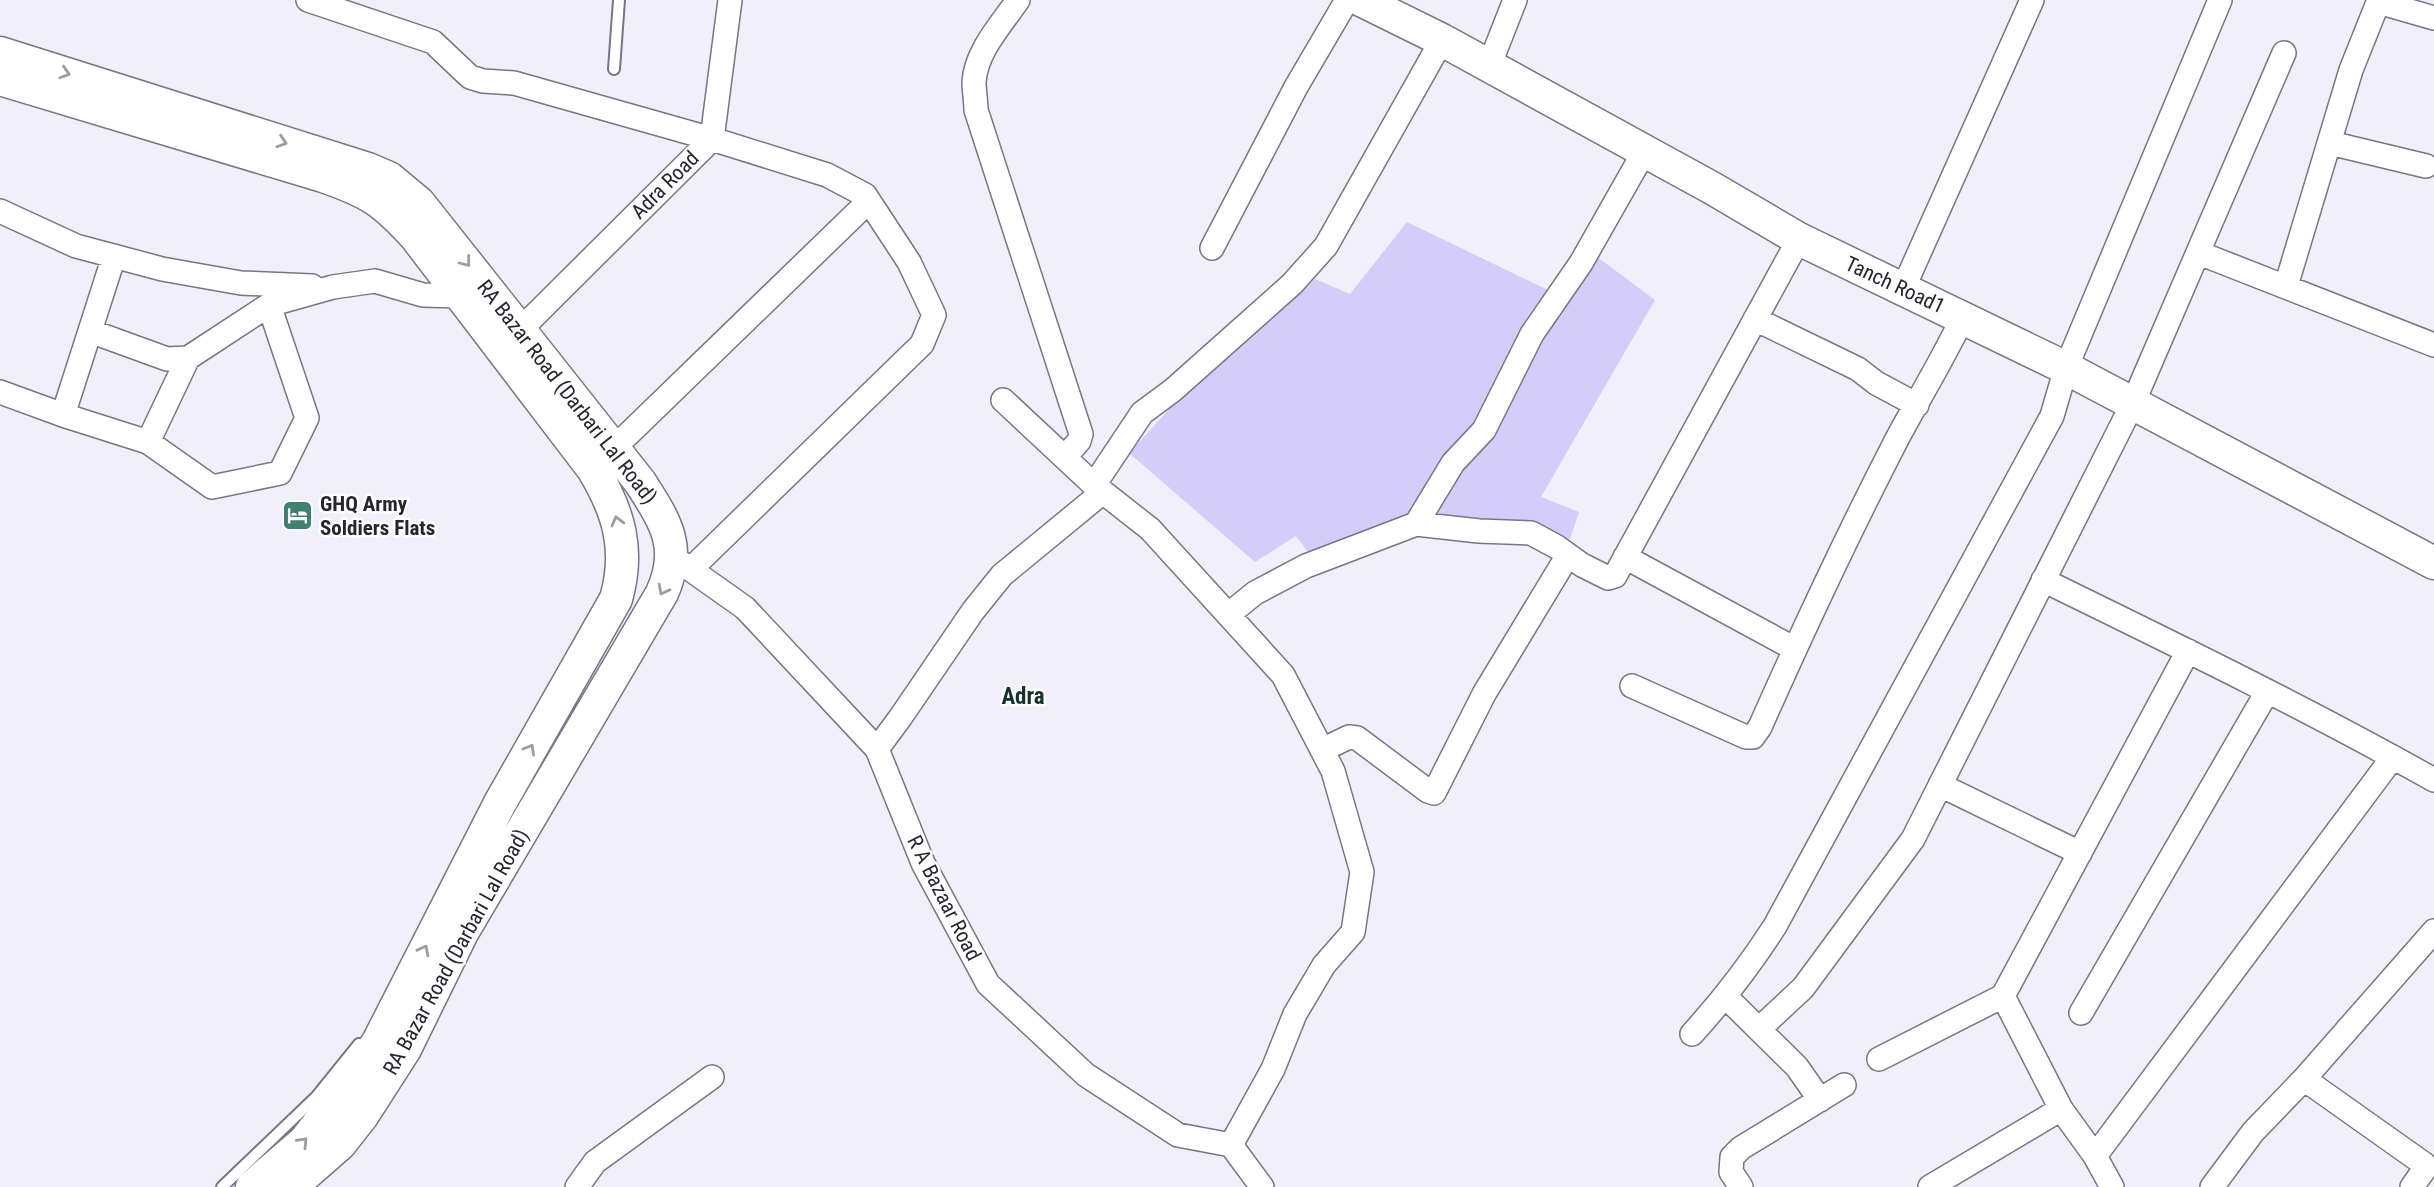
<svg xmlns="http://www.w3.org/2000/svg" width="2434" height="1187" viewBox="0 0 2434 1187" font-family="'Roboto Condensed',sans-serif">
<style>
.green{fill:#d4ccf9}
.lines{fill:none;stroke-linecap:round;stroke-linejoin:round}
.lane-casing{stroke:#787587;stroke-width:14}
.street-casing{stroke:#787587;stroke-width:26}
.secondary-casing{stroke:#787587;stroke-width:35}
.lane{stroke:#fff;stroke-width:10}
.street{stroke:#fff;stroke-width:23}
.secondary{stroke:#fff;stroke-width:32}
.oneway{stroke:#9d9da0}
.labels{text-anchor:middle;stroke-width:5;stroke-linejoin:round;paint-order:stroke}
.street-label{font-size:21px;fill:#26252d;stroke:#fefefe}
.poi-label{font-size:21px;font-weight:bold;fill:#26252d;stroke:#fefefe;text-anchor:start}
.neighbourhood-label{font-size:23px;font-weight:bold;fill:#13322a;stroke:#fefefe}
</style>
<rect width="100%" height="100%" fill="#f1effc"/>
<path class="green" d="M1407,222L1548,290L1478,427L1408,520L1311,556L1296,536L1255,562L1129,453L1186,391L1315,279L1350,294Z
M1596,256L1655,300L1541,497L1579,512L1570,539L1474,522L1434,517Z"/>
<g class="lines">
<defs>
<path id="lane" d="M614,69L619,0
M222,1187L317,1096L359,1044"/>
<path id="street" d="M308,0L433,42L470,77L483,81L514,83L712,139L827,175L865,195L909,262L934,315L922,344L692,568
M1018,0C1001,25 976,51 974,82C974,91 976,101 976,110L1081,434L1079,441L1065,457
M2378,2L2434,18
M1489,66L1515,0
M2330,143L2426,166
M0,211L76,246L162,269L241,283L312,286
M1212,248L1296,87L1347,0
M2199,253L2434,345
M2286,286L2351,70L2379,0
M1903,289L2032,0
M1755,319L1858,369L1876,383L1917,405
M520,330L712,139L730,0
M90,331L114,256
M0,392L63,415L90,331L167,359L188,358L269,305L333,287L375,281L423,295L461,296
M1003,400L1094,485L1150,529L1283,675L1333,771L1362,872L1353,932L1324,965L1295,1014L1273,1069L1231,1145
M63,415L148,442L188,358
M148,442L212,487L280,473L307,418L269,305
M614,448L869,201
M1094,485L1142,413L1173,390L1292,284L1326,246L1442,40
M1416,524L1479,531L1531,533L1557,547L1582,565L1608,578L1615,576L1799,239
M1625,557L1795,649
M680,562L745,608L877,749L923,863L988,984L1086,1075L1178,1135L1231,1145L1262,1187
M2043,580C2174,644 2306,708 2434,780
M1229,614L1255,593L1306,566L1416,524L1453,463L1484,430L1532,334L1581,263L1644,152
M1632,686L1746,737H1753L1760,727C1803,630 1848,534 1897,439C1919,398 1943,359 1963,317
M877,749L900,718L973,611L1002,575L1103,492
M1322,750L1349,737L1357,738L1428,791L1434,793L1484,694L1568,555
M1940,785L2080,853
M1726,997L1797,1067L1820,1100
M2081,1013L2267,692
M1759,1029L1803,988L1913,839L2133,403L2284,53
M1692,1034C1723,1000 1750,965 1775,926L2052,416L2066,368L2220,0
M1879,1059L2003,996
M2304,1079L2424,1164L2426,1167L2412,1187
M2095,1156L2393,757
M577,1187L595,1162L712,1077
M1741,1187L1731,1172L1732,1157L1741,1148L1844,1085
M1930,1187L2061,1109
M2112,1187L2095,1156L2061,1109L2003,996L2188,651
M2212,1187L2253,1132L2304,1079L2434,931"/>
<path id="secondary" d="M1361,0L1442,40L1712,188L1799,239L2066,368L2434,563
M0,53L368,169L389,178L419,203L640,482C665,521 683,547 662,593L462,933L405,1049L362,1116L340,1144L291,1187
M0,79L323,176C370,192 383,201 416,237L593,469C619,512 630,550 616,599L500,803L378,1042L349,1085L305,1141L252,1187"/>
</defs>
<use href="#lane" class="lane-casing"/>
<use href="#street" class="street-casing"/>
<use href="#secondary" class="secondary-casing"/>
<use href="#lane" class="lane"/>
<use href="#street" class="street"/>
<use href="#secondary" class="secondary"/>
</g>
<defs><path id="oneway-chevron" d="M-2-3.5L2.5 0L-2 3.5" fill="none" stroke-width="1.6" stroke-linecap="round" stroke-linejoin="round" transform="scale(1.75)"/></defs>
<g class="oneway">
<use href="#oneway-chevron" transform="translate(65 73) rotate(18)"/>
<use href="#oneway-chevron" transform="translate(282 142) rotate(18)"/>
<use href="#oneway-chevron" transform="translate(466 262) rotate(52)"/>
<use href="#oneway-chevron" transform="translate(617 521) rotate(-105)"/>
<use href="#oneway-chevron" transform="translate(663 590) rotate(117)"/>
<use href="#oneway-chevron" transform="translate(530 749) rotate(-60)"/>
<use href="#oneway-chevron" transform="translate(424 950) rotate(-63)"/>
<use href="#oneway-chevron" transform="translate(303 1142) rotate(-46)"/>
</g>
<defs>
<symbol id="hotel-square" viewBox="-11 -11 22 22"><rect x="-9" y="-9" width="18" height="18" rx="4" fill="#40806f" stroke="#fefefe"/><path d="M-6-4.5h1.5V1H6V5H4.5V3h-9V5H-6ZM-4 0a1.8 1.8 0 1 1 3.6 0ZM.5 0V-2.5h3Q6-2.5 6 0Z" fill="#fff"/></symbol>
</defs>
<g fill-rule="evenodd">
<use href="#hotel-square" x="280" y="498" width="35" height="35"/>
</g>
<g class="labels">
<g class="street-label">
<text transform="translate(665 185) rotate(-45)" y="7">Adra Road</text>
<text transform="translate(1895 285) rotate(25)" y="7">Tanch Road1</text>
<text transform="translate(567 392) rotate(52)" y="7">RA Bazar Road (Darbari Lal Road)</text>
<text transform="translate(944 898) rotate(63)" y="7">R A Bazaar Road</text>
<text transform="translate(456 952) rotate(-61)" y="7">RA Bazar Road (Darbari Lal Road)</text>
</g>
<g class="poi-label">
<text x="320" y="511">GHQ Army<tspan x="320" dy="24">Soldiers Flats</tspan></text>
</g>
<g class="neighbourhood-label">
<text x="1023" y="704">Adra</text>
</g>
</g>
</svg>
